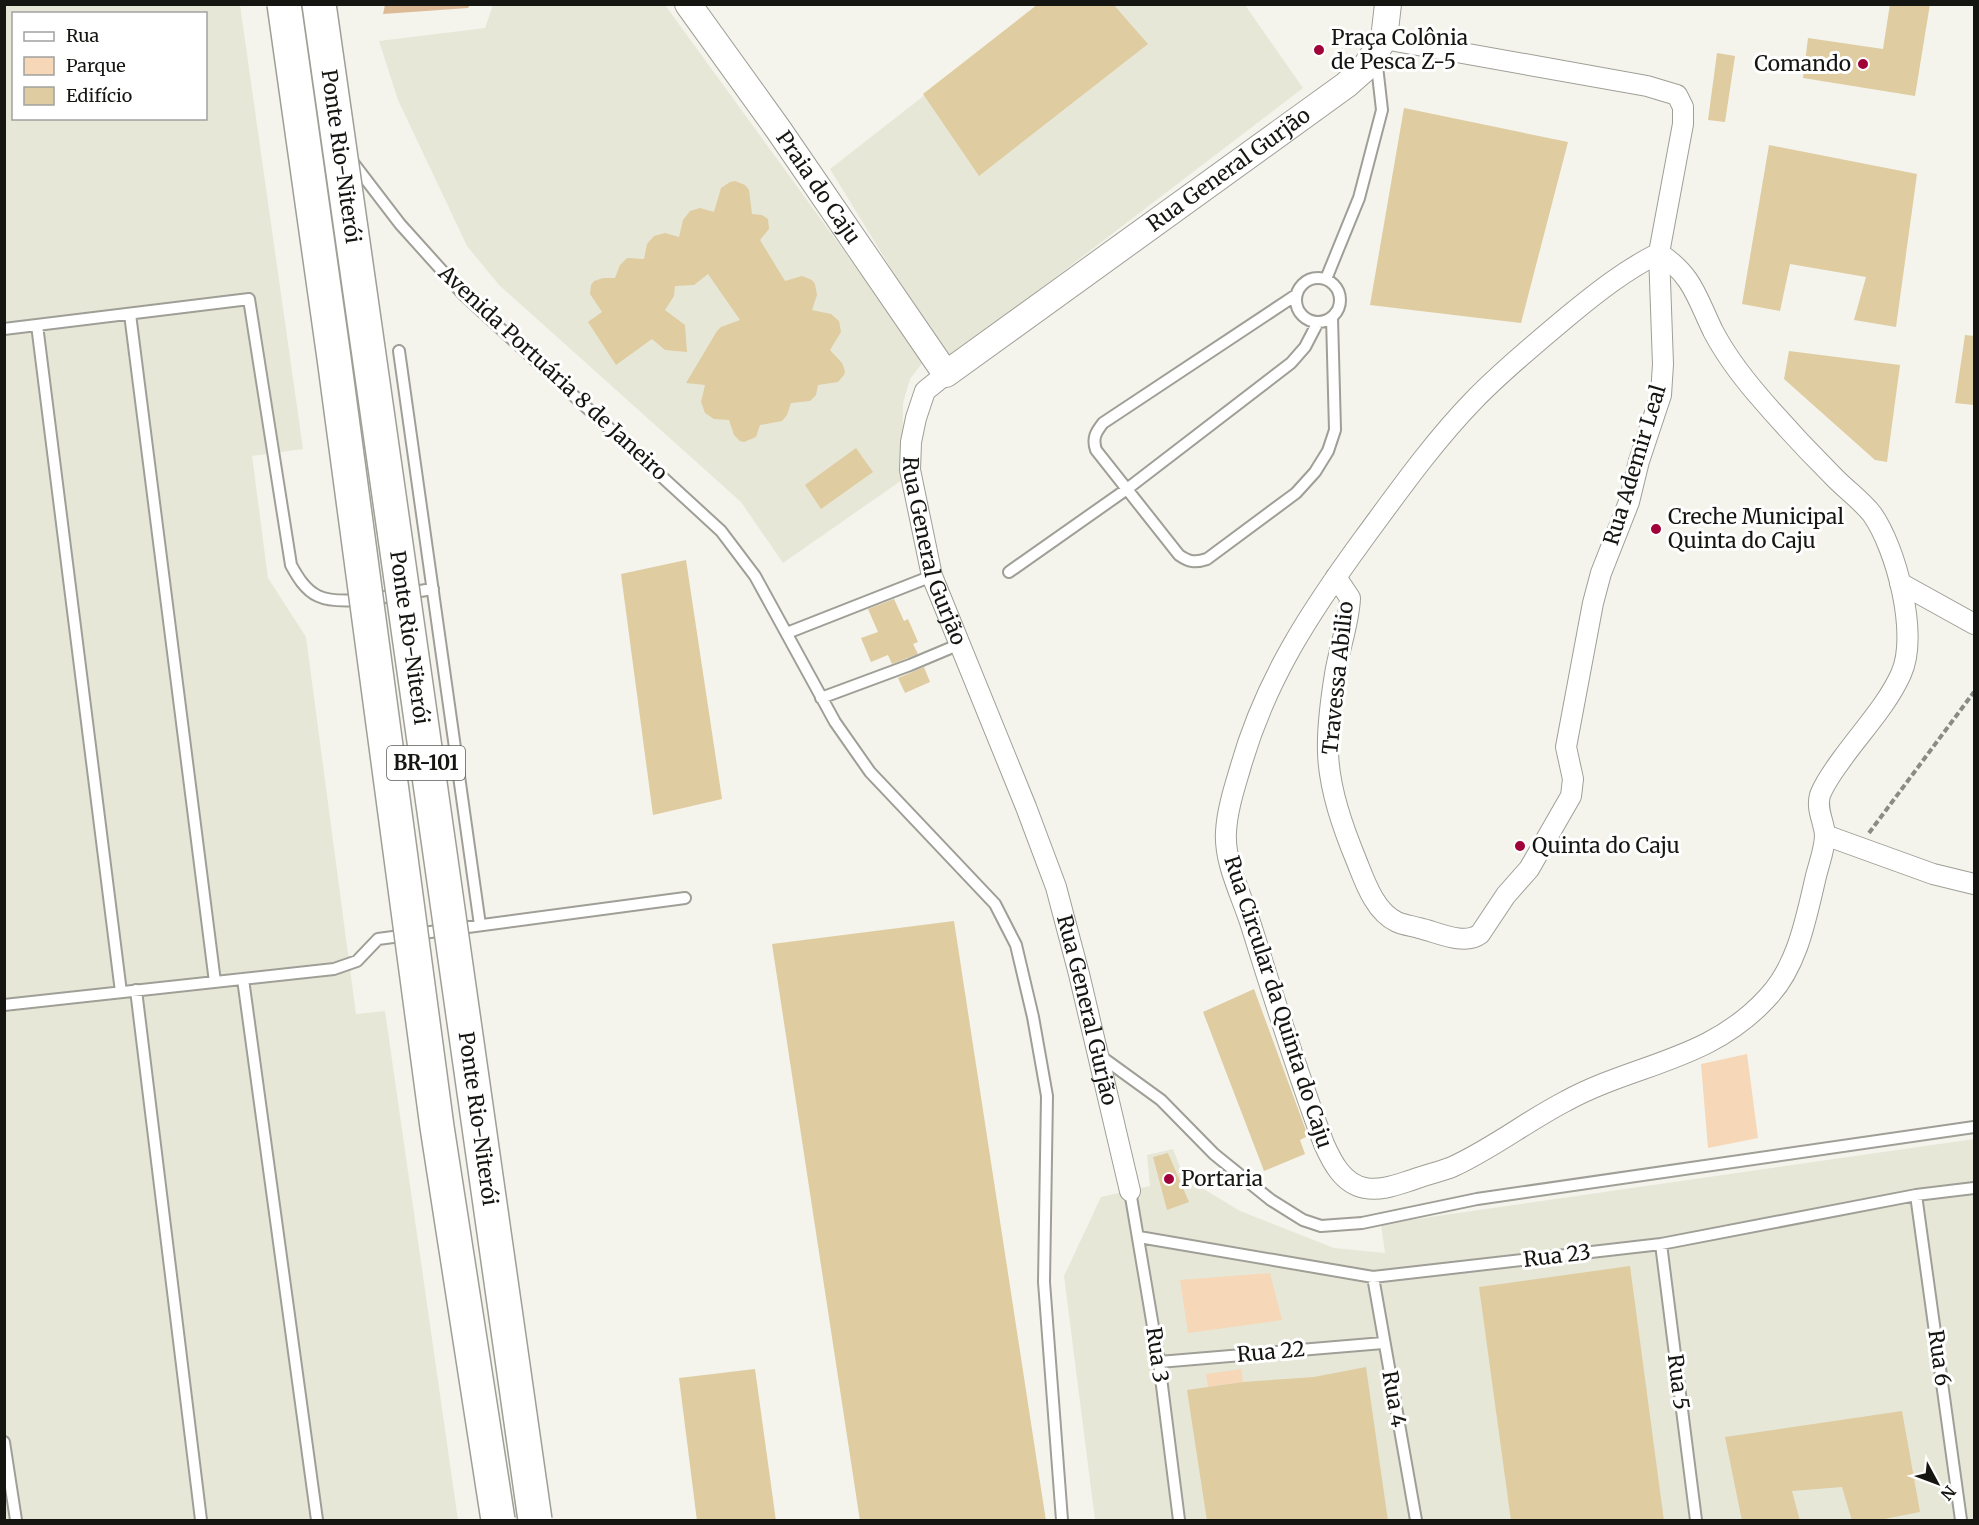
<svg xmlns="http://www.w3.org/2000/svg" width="1979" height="1525" viewBox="0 0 1979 1525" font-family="Merriweather,serif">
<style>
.built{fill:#e7e7d8;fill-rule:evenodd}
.green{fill:#f6d7b7}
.forest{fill:#dcba96}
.building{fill:#dfcca0}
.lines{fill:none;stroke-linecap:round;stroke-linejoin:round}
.service-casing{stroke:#9f9f97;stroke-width:14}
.minor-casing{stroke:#9f9f97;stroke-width:22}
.tertiary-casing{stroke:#9f9f97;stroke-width:28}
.path{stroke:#8b8b86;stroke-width:4;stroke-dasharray:6 3;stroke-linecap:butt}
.service{stroke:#fff;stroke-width:10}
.minor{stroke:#fff;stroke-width:20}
.tertiary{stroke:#fff;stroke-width:26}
.motorway-bridge-casing{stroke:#9f9f97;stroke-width:36;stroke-linecap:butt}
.motorway-bridge{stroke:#fff;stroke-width:33}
.poi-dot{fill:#a10139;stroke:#fff;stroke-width:2}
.labels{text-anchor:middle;stroke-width:6;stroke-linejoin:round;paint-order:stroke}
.shield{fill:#fff;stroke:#5b5b59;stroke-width:1.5}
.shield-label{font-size:20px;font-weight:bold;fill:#151512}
.poi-label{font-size:21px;fill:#151512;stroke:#fff;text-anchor:start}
.street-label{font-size:21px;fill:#151512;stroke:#fff}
</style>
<rect width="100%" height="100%" fill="#f4f4ec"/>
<path class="built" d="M5,5H240L303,449L252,456L268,578L306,637L356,1014L385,1011L458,1520H5ZM14,14H206V118H14Z
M493,5H665L924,361L910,379L903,403L902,480L783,563L741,502L499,285L467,246L398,100L379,41L485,28Z
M1040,5H1245L1303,88L947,360L830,169Z
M1974,1139V1520H1095L1064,1276L1101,1197L1150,1186L1147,1155L1173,1149L1184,1177L1240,1211L1334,1248L1385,1253L1381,1224Z"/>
<path class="green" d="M1747,1054L1758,1138L1708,1148L1701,1064Z
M1270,1273L1282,1320L1188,1333L1180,1280Z
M1241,1369L1243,1382L1208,1387L1206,1374Z"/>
<path class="forest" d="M385,5V4L470,5L468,8L383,14Z"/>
<path class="building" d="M1038,4H1113L1148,44L979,176L923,94Z
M1890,4H1930L1915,96L1803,78L1808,38L1883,49Z
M1717,53L1735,56L1725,122L1708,120Z
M1404,108L1568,142L1521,323L1370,305Z
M1769,145L1917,174L1896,327L1854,320L1866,277L1790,264L1780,311L1742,304Z
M735,181L745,185L749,190L752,214L762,215L768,219L769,229L760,240L785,281L802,276L812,280L815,284L817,295L812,310L831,314L839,321L841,332L830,350L842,363L845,371L844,375L838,382L818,385L816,395L810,401L791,403L787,415L782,421L760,425L756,437L744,442L740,441L734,435L729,420L714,419L705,413L701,402L705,385L686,383L717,331L721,327L740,320L708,274L694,285L675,286L674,296L665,310L685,325L687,352L665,350L652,339L616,365L588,322L602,312L590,294L591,285L594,281L603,278H615L620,265L627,258L644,259L647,244L654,236L665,233L679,237L683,220L690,211L700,208L714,212L721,188L730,182Z
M1965,335L1974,336V405L1955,403Z
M1789,351L1900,365L1887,462L1875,460L1784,379Z
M856,448L873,472L821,509L805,485Z
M686,560L722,799L653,815L621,574Z
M894,599L904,621L908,619L918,642L913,644L918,654L892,664L888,655L871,662L861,638L878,632L868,609Z
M924,667L930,682L905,693L898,678Z
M954,921L1046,1521H860L772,944Z
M1254,989L1308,1136L1300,1140L1305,1154L1264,1171L1203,1012Z
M1168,1153L1189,1202L1167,1210L1153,1157Z
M1630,1266L1664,1521H1511L1479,1287Z
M1366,1367L1388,1521H1207L1187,1390L1243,1382L1314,1377Z
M755,1369L776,1521H697L679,1378Z
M1902,1411L1920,1512L1874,1521H1852L1842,1487L1792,1491L1800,1521H1742L1725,1437Z"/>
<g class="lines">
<defs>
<path id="service" d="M351,160L400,224L463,294L721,531L755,576L835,722L870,772L995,904L1016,945L1033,1017L1047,1096L1044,1282L1062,1520
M1296 300a22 22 0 1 1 44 0a22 22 0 1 1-44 0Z
M1326,279L1359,198L1382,110L1376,57
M1296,295L1103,423C1096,432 1092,438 1096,450L1179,555C1189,562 1195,563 1207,559L1296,493L1315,472L1328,451L1335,430L1332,317
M130,314L215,982
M37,325L121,992
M4,329L249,299L291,565C297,576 305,590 318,596C343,608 404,593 433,589
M399,351L480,925
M1009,572L1127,489L1291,363L1305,347L1318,322
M787,633L932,576
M821,698L910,665L960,644
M243,979L317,1520
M136,990L201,1520
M4,1005L334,969L357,961L378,939L685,898
M1099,1055L1161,1100L1214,1154L1271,1200L1303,1220L1321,1226L1362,1223L1477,1199L1974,1127
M1130,1191L1159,1362L1179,1520
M1916,1195L1961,1520
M1139,1237L1373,1277L1661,1244L1916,1195L1974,1188
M1661,1244L1696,1520
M1373,1277L1416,1520
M1159,1362L1383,1343
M4,1442L16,1520"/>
<g id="minor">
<path d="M1659,253C1693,276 1696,296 1713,331C1725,354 1740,374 1757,394C1781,422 1806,449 1832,475C1845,489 1860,499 1872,514C1896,548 1919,634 1901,674C1887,705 1862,731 1842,759C1834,770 1825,782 1820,795C1816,810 1824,821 1825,835C1825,848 1819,864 1816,876C1806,918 1798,965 1768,997C1710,1061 1636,1063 1566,1101C1527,1121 1492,1149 1452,1167C1439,1172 1425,1175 1412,1180C1396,1185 1381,1191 1365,1188C1343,1184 1332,1162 1324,1144C1297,1072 1274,999 1251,925C1242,896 1224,863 1226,832C1227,811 1234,789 1240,769C1265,680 1310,612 1364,538C1398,492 1434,441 1474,400C1503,370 1535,344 1567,317C1596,293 1625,270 1659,253Z"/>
<path id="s1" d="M946,374L925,391L916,418L911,442L910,470L932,576L1026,807L1056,887L1079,974L1130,1191"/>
<path d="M1336,577L1350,598C1349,623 1339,649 1335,674C1331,699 1327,726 1328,752C1329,789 1343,828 1357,862C1365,882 1375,912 1397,922C1404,925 1412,926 1419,928C1437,932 1464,946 1480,934L1506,895L1529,869L1571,796L1573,779L1566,747L1593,603L1601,573L1629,502L1639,461L1661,395L1663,364L1659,253L1683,124V107L1677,95L1647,86L1384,39"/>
<path d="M1900,583L1974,624"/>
<path d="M1825,835L1933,874L1974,884"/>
</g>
<g id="tertiary">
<path id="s2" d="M688,4L778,129L946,374L1346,85L1364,69L1384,39L1388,4"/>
</g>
</defs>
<use href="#service" class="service-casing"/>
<use href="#minor" class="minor-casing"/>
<use href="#tertiary" class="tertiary-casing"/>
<path class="path" d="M1869,833L1974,692"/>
<use href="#service" class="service"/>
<use href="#minor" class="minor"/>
<use href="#tertiary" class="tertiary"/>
<defs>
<g id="motorway-bridge">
<path d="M284,4L334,358L437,1127L498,1520"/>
<path id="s3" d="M319,4L535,1520"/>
</g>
</defs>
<use href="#motorway-bridge" class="motorway-bridge-casing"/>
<use href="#motorway-bridge" class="motorway-bridge"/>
</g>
<g class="poi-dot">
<circle cx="1319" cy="50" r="6"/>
<circle cx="1863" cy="64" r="6"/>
<circle cx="1656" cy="529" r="6"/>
<circle cx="1520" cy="846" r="6"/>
<circle cx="1169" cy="1179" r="6"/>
</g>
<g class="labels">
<rect class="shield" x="387" y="746" width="78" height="34" rx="4.5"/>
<g class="shield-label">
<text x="426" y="770">BR-101</text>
</g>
<g class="poi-label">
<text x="1331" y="45">Praça Colônia<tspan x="1331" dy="24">de Pesca Z-5</tspan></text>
<text x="1851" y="71" text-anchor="end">Comando</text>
<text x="1668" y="524">Creche Municipal<tspan x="1668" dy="24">Quinta do Caju</tspan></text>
<text x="1532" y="853">Quinta do Caju</text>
<text x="1181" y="1186">Portaria</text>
</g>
<g class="street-label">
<text dy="7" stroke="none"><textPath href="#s3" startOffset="154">Ponte Rio-Niterói</textPath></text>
<text dy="7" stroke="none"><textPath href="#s2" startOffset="800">Rua General Gurjão</textPath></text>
<text dy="7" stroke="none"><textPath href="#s2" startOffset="225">Praia do Caju</textPath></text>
<text transform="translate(553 373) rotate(43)" y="7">Avenida Portuária 8 de Janeiro</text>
<text transform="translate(1635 465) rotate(-73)" y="7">Rua Ademir Leal</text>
<text dy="7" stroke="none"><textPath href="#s1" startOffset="192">Rua General Gurjão</textPath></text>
<text dy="7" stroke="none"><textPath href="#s3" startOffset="640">Ponte Rio-Niterói</textPath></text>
<text transform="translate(1338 678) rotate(-84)" y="7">Travessa Abilio</text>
<text transform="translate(1278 1002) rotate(72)" y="7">Rua Circular da Quinta do Caju</text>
<text dy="7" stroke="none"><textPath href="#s1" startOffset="678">Rua General Gurjão</textPath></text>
<text dy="7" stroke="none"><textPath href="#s3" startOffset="1126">Ponte Rio-Niterói</textPath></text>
<text transform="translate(1557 1256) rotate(-7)" y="7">Rua 23</text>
<text transform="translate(1271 1352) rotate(-5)" y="7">Rua 22</text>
<text transform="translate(1157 1355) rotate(82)" y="7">Rua 3</text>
<text transform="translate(1939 1358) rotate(82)" y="7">Rua 6</text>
<text transform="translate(1678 1382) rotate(83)" y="7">Rua 5</text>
<text transform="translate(1394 1399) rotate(80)" y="7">Rua 4</text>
</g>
</g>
<rect width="1979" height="1525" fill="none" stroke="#151512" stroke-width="12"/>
<rect x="12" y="12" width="195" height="108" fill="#ffffff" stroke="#a1a1a0" stroke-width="1.5"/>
<rect x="24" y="32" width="30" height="9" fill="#ffffff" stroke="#a1a1a0" stroke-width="1.5"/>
<text x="66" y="42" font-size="18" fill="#151512">Rua</text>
<rect x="24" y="57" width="30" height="18" fill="#f6d7b7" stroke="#a1a1a0" stroke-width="1.5"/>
<text x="66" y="72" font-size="18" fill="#151512">Parque</text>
<rect x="24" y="87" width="30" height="18" fill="#dfcca0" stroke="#a1a1a0" stroke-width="1.5"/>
<text x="66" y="102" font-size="18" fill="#151512">Edifício</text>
<g transform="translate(1937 1483) rotate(131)" stroke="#ffffff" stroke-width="4.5" paint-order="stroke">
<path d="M0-4.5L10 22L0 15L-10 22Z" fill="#151512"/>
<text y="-9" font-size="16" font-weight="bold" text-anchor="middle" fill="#151512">N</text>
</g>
</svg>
